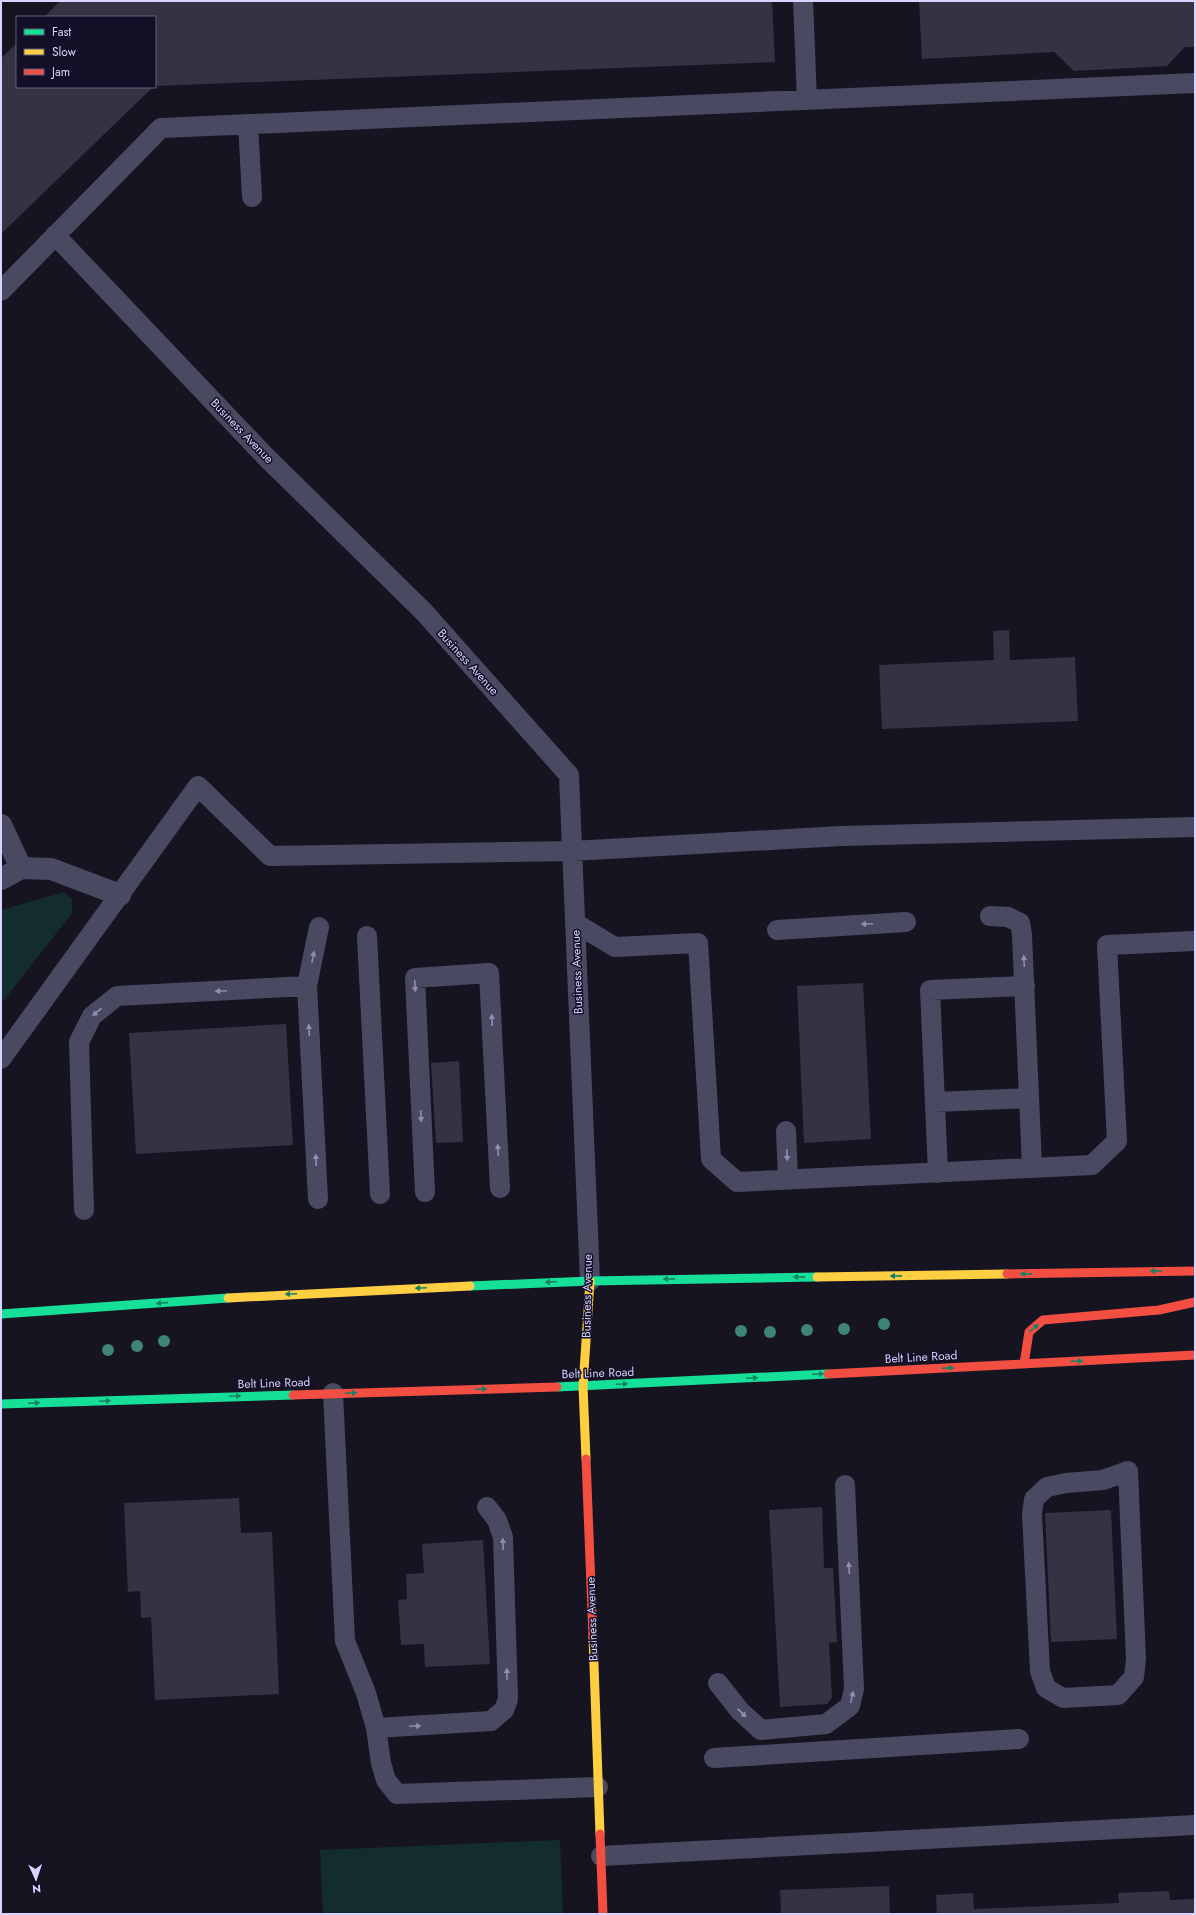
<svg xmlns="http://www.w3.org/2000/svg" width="1196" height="1915" viewBox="0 0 1196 1915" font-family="Jost,sans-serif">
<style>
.green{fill:#132c2d}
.building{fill:#343243}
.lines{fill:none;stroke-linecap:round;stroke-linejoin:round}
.lane{stroke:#4a4962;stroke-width:20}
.street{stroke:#4a4962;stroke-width:22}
.fast{stroke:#16e098;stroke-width:9}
.slow{stroke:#ffcf43;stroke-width:9}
.jam{stroke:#f24e42;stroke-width:9}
.tree{fill:#3e8478}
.oneway{fill:#928eb0}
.oneway2{fill:#158265}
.labels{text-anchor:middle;stroke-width:3;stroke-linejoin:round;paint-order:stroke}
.street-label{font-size:12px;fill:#d9d4ff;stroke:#130f26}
</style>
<rect width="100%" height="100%" fill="#161421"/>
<path class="green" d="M64,892L72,899V913L1,1004V910Z
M560,1840L563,1914H323L320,1850Z"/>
<path class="building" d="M60,1H772L775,62L155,86V17H44Z
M919,1H1195V47H1185L1167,66L1074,71L1054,52L922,59Z
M17,43V87H153L1,234V58Z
M1009,630L1010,660L1075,657L1078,721L882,729L879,665L994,660L993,631Z
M863,983L871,1139L804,1143L797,986Z
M286,1024L293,1145L136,1154L129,1033Z
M459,1061L463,1142L436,1143L431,1063Z
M239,1498L241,1533L272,1532L279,1694L155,1700L151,1617L141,1618L140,1591L128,1592L124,1503Z
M822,1507L824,1568H833L837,1642L829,1643L832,1698L827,1704L780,1707L769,1510Z
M1111,1510L1117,1639L1051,1642L1045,1513Z
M483,1540L490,1664L425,1667L424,1644L401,1645L398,1600L407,1599L406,1574L424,1573L422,1544Z
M889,1886L890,1914H781L780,1890Z
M1169,1891L1170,1900L1195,1899V1914H937L936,1895L973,1893L974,1909L1119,1903L1118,1893Z"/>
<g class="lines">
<path class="lane" d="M803,1L807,99
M248,124L252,197
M55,235L267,458L424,612L569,775L590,1281
M1,291L161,128L1195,83
M990,916L1008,917L1020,923L1022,935L1032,1167
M575,923L615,947L698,943L711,1159L737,1182L1092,1165L1117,1141L1107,945L1195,941
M777,930L906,922
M367,936L380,1194
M307,986L319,927
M1,1059L198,786L270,856L572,851L841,836L1195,827
M935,1102L1029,1098
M786,1131L788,1179
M938,1173L930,990L1025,986
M425,1192L415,978L489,973L500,1188
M84,1210L79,1042L92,1016L117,996L307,986L318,1199
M333,1393L345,1641L366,1693L376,1728L381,1763L386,1780L397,1794L598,1787
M1128,1471L1136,1659L1134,1677L1118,1695L1063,1698L1046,1688L1040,1671L1032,1514L1034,1499L1047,1487L1066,1483L1103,1480Z
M718,1683L740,1711L761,1730L826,1724L850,1706L854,1689L845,1485
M376,1728L491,1721L504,1710L508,1699L503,1537L497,1520L487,1507
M714,1758L1019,1739
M601,1856L1195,1825"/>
<path class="street" d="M1,825L21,868
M1,879L21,868L51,869L120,895"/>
<path class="fast" d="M470,1286L590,1281L817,1277
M1,1314L228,1298
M557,1387L828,1374
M1,1404L293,1395"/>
<path class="slow" d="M817,1277L1007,1274
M228,1298L470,1286
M586,1459L583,1386L590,1281
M593,1637L600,1834"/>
<path class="jam" d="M1007,1274L1195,1271
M1024,1364L1029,1332L1043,1320L1159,1310L1195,1302
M828,1374L1195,1355
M293,1395L557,1387
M586,1459L593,1637
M600,1834L603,1914"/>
</g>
<g class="tree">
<circle cx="884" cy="1324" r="6"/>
<circle cx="844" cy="1329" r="6"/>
<circle cx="807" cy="1330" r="6"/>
<circle cx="741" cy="1331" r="6"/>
<circle cx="770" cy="1332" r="6"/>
<circle cx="164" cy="1341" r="6"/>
<circle cx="137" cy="1346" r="6"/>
<circle cx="108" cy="1350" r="6"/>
</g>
<defs><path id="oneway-solid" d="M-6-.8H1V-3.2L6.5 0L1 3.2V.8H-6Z"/></defs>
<g class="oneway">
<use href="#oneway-solid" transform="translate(867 924) rotate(177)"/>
<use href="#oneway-solid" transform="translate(313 957) rotate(-79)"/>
<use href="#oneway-solid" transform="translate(1024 961) rotate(-93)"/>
<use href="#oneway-solid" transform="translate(415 986) rotate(87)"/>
<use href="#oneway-solid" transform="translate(221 991) rotate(177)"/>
<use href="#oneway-solid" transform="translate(97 1012) rotate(140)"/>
<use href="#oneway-solid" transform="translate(492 1020) rotate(-93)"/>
<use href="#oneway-solid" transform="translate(309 1030) rotate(-93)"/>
<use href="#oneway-solid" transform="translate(421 1116) rotate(87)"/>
<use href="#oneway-solid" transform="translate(498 1150) rotate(-93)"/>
<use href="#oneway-solid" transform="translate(787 1155) rotate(88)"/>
<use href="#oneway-solid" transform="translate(316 1160) rotate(-93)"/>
<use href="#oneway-solid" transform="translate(503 1544) rotate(-92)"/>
<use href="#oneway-solid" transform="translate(849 1568) rotate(-93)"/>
<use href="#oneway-solid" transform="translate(507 1674) rotate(-92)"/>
<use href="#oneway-solid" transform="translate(852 1697) rotate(-77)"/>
<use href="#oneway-solid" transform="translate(742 1713) rotate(44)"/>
<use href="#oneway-solid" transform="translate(415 1726) rotate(-3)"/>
</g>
<g class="oneway2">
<use href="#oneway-solid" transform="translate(1156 1271) rotate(179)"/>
<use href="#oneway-solid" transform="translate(1026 1274) rotate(179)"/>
<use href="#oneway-solid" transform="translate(896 1276) rotate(179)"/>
<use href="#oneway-solid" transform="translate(799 1277) rotate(179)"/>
<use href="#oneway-solid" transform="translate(669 1279) rotate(179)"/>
<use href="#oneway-solid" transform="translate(551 1282) rotate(177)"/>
<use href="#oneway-solid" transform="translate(421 1288) rotate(177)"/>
<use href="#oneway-solid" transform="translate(291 1294) rotate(177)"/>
<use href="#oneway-solid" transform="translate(162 1303) rotate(176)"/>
<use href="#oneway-solid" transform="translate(1034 1328) rotate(-40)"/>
<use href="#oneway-solid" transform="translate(1077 1361) rotate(-3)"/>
<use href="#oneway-solid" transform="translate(948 1368) rotate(-3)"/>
<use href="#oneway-solid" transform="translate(818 1374) rotate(-3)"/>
<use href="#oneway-solid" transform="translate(752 1378) rotate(-3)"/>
<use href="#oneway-solid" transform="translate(622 1384) rotate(-3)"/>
<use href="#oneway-solid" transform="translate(481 1389) rotate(-2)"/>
<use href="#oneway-solid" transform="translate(351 1393) rotate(-2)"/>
<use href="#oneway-solid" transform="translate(235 1396) rotate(-2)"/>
<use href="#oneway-solid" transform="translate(105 1401) rotate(-2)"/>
<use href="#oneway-solid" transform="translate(34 1403) rotate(-2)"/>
</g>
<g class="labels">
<g class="street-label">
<text transform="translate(242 431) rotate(46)" y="4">Business Avenue</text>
<text transform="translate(468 662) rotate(48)" y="4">Business Avenue</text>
<text transform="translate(577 972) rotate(-92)" y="4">Business Avenue</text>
<text transform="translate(587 1296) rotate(-89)" y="4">Business Avenue</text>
<text transform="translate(921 1357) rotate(-3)" y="4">Belt Line Road</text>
<text transform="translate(598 1373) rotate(-2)" y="4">Belt Line Road</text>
<text transform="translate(274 1383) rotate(-2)" y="4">Belt Line Road</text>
<text transform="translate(592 1619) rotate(-92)" y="4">Business Avenue</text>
</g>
</g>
<rect width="1196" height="1915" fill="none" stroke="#d9d4ff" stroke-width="4"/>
<rect x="16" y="16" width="140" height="72" fill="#130f26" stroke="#625e7d"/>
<rect x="24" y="29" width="20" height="6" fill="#16e098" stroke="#625e7d"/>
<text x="52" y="36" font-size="12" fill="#d9d4ff">Fast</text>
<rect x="24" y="49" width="20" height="6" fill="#ffcf43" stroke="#625e7d"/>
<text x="52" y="56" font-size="12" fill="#d9d4ff">Slow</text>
<rect x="24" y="69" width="20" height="6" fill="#f24e42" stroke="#625e7d"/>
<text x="52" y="76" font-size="12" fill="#d9d4ff">Jam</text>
<g transform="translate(36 1879) rotate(177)" stroke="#130f26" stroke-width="3" paint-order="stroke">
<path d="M0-3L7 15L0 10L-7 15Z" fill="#d9d4ff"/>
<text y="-6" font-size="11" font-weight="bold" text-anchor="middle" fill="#d9d4ff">N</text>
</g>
</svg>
